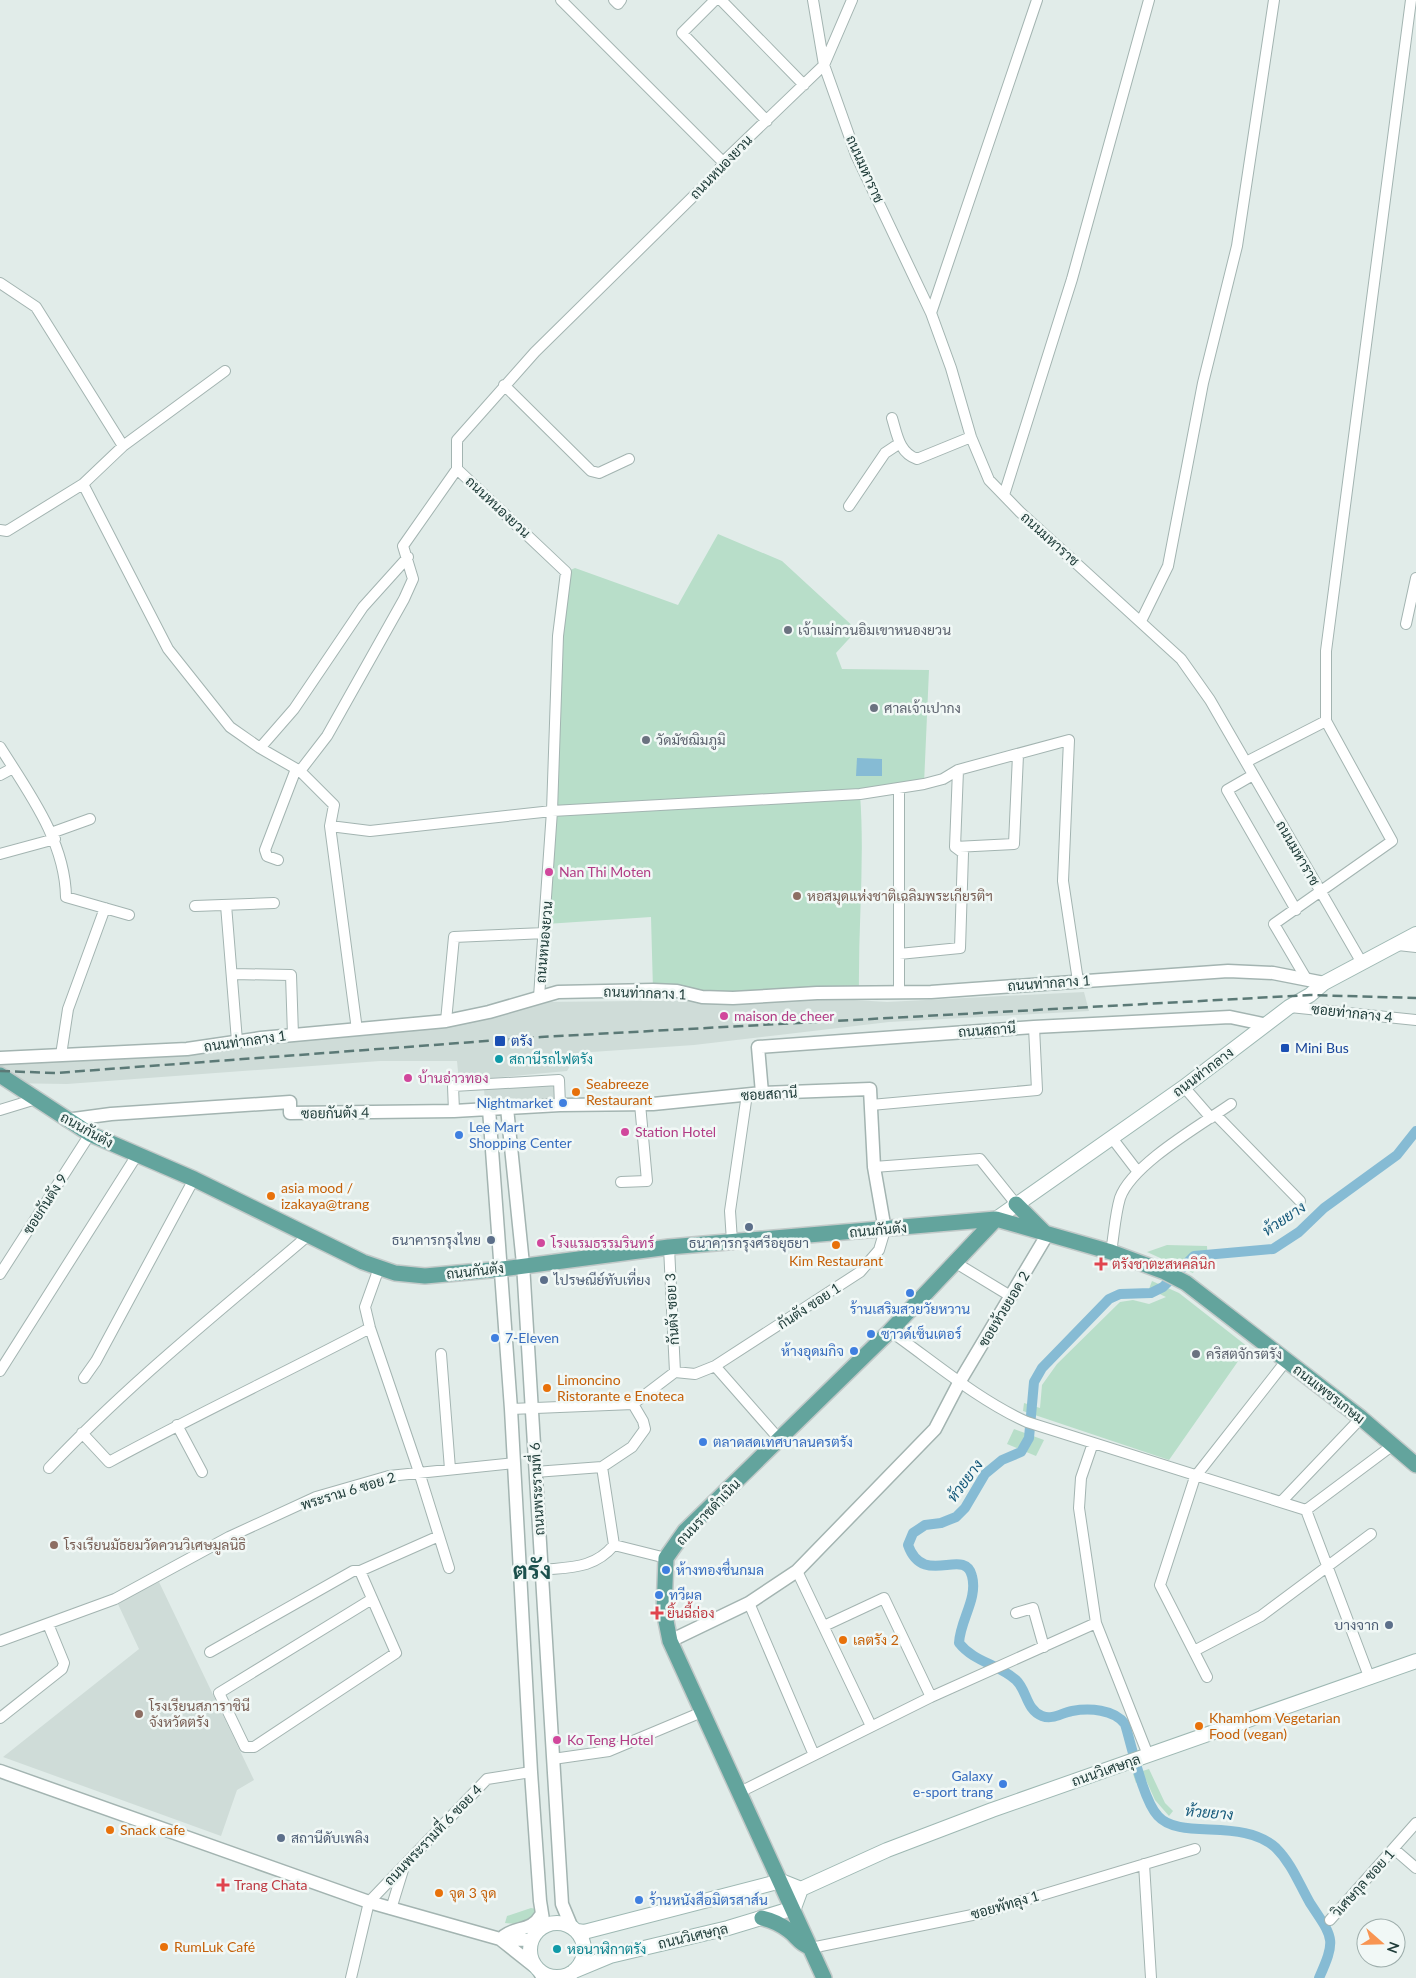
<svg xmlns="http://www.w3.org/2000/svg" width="1416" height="1978" viewBox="0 0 1416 1978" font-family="Lato,Sarabun,sans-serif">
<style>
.built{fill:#cfdcd8}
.green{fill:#b8dec9}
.water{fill:#86bbd4}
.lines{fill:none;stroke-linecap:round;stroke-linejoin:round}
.canal{stroke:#86bbd4;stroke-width:10}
.minor-casing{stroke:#a3b4b1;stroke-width:12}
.tertiary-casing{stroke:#a3b4b1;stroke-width:15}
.secondary-casing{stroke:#9eb8b3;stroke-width:16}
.primary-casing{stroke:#c1c9c8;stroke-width:18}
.minor{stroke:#fff;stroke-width:10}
.tertiary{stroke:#fff;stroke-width:12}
.secondary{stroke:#fff;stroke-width:14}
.primary{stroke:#63a49d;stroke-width:15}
.rail{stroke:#5b7976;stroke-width:2.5;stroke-dasharray:10 5;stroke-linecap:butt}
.worship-dot{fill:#6b7280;stroke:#f1f8f6;stroke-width:2}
.hotel-dot{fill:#d1479c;stroke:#f1f8f6;stroke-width:2}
.education-dot{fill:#8d6e63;stroke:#f1f8f6;stroke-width:2}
.transit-dot{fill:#1a4fb4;stroke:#f1f8f6;stroke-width:2}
.culture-dot{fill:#0f9aa8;stroke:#f1f8f6;stroke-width:2}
.food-dot{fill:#e8710a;stroke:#f1f8f6;stroke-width:2}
.shop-dot{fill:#3f7fe0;stroke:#f1f8f6;stroke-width:2}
.service-dot{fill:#5c6f8a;stroke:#f1f8f6;stroke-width:2}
.health-dot{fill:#e0444e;stroke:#f1f8f6;stroke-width:2}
.labels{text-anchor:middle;stroke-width:5;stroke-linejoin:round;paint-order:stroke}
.street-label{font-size:14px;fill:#203d3a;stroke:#f1f8f6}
.worship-label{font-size:14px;fill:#5b616d;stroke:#f1f8f6;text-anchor:start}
.hotel-label{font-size:14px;fill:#b23c85;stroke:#f1f8f6;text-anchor:start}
.education-label{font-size:14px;fill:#785e54;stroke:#f1f8f6;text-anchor:start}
.transit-label{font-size:14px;fill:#164399;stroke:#f1f8f6;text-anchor:start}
.culture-label{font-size:14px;fill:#0d838f;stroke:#f1f8f6;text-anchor:start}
.food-label{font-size:14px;fill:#c56008;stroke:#f1f8f6;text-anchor:start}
.shop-label{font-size:14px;fill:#366cbe;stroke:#f1f8f6;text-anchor:start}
.service-label{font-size:14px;fill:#4e5e75;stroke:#f1f8f6;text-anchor:end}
.health-label{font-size:14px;fill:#be3a42;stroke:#f1f8f6;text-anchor:start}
.water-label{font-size:15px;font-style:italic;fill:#185b7c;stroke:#f1f8f6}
.town-label{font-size:24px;font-weight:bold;fill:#1b504c;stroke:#f1f8f6}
</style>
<rect width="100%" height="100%" fill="#e1ece9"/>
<path class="built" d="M1084,992L1089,1011L889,1022L694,1045L577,1053L567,1071L459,1081L457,1061H380L67,1084L0,1083V1065L147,1057L246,1044L425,1029L540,1002L838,999L887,1002Z
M556,1086V1101L485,1104L484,1088Z
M159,1582L254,1780L237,1790L221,1836L3,1757L139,1649L117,1602Z"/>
<path class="green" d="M718,534L782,561L857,630L836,653L842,669L929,670L924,784L860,794C865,860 858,926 859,993L736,997L653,990L651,917L546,924L566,572L575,568L678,605Z
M1167,1245L1207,1246L1208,1265H1197L1193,1273L1147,1252Z
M1152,1281L1179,1293L1248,1347L1169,1460L1023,1411L1024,1403L1040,1408L1042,1385L1057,1364L1120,1302L1133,1300L1149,1304L1166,1297L1149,1289Z
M1014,1429L1044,1440L1036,1456L1007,1444Z
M1149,1769L1165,1803L1173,1811L1169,1816L1155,1800L1146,1780L1136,1783L1133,1774Z
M531,1908L536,1909L534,1919L517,1924L505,1923L507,1916Z"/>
<path class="water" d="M857,758L882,759V776H856Z"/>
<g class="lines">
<path class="canal" d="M1319,1978C1337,1938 1333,1938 1310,1903C1299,1884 1292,1864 1276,1848C1243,1817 1180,1841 1158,1816C1143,1800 1132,1747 1125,1724C1114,1709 1089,1708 1072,1711C1061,1713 1053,1720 1042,1716C1026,1710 1027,1690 1016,1680C998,1664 974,1662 959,1643C960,1620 978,1599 972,1576C965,1546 923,1588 908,1545L913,1533L925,1525L941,1523L956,1517L965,1508L985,1474L1002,1460L1021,1452L1029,1438L1034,1382L1042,1368L1109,1299L1120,1294L1151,1293L1163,1287L1194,1256L1273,1249L1299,1232L1324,1208L1397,1155L1416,1131"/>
<defs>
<path id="minor" d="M561,0L723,162
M614,0L618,4L621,0
M715,0L682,33L767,121
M721,0L804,85
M813,0L824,65L856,155L931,313L951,368L971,437L989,480L1020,512L1181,659L1210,700L1362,963
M0,283L36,307L123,446
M931,313L1037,0
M504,385L591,471L599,473L629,459
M892,418C897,434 899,453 917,459L971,437
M83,484L168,649L230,727L260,748L300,771L334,805L330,826L357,1030
M1004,495L1072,279L1149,0
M849,506L885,453L900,443
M0,530L7,531L83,484L123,446L225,371
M1141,621L1168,566L1203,383L1237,246L1274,0
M1406,624L1416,578
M0,747C29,793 65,841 66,897L129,915
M260,748L294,709L363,607L408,557
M1246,762L1326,721
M300,771L327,736L404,599L413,579L403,546L457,469
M0,775L13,768
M1253,775L1227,790L1296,910
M899,788V992
M330,826L370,831L552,811L860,794L924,784L943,779L958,770L1069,740L1063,881L1078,981
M51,833L90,819
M955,847L1014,844L1018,755
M0,854L55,839
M278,860L267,856L265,850L296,769
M226,905L237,1041
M195,906L274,903
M1398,945L1416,947
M899,954L960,948L963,853L955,847L958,770
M232,974L291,975L293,1035
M1307,980L1274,924L1392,841L1326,721V651L1411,0
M539,997L552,811L558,636L566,572L457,469V440L535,352L718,172L723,162L824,65L852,0
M1290,1007L1416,1020
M446,1021L454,937L545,933
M61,1055L68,1009L105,908
M1184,1087L1211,1118
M871,1105L1037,1090L1034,1027
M0,1110L36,1099
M454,1111L453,1086L559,1080L560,1105
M1216,1115L1300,1201
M1112,1138L1138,1172
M874,1167L980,1159L1016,1204
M621,1182L647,1181L640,1104
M732,1241L730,1211L747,1094
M669,1247L675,1372
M1111,1252C1114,1235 1115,1215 1120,1198C1132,1164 1201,1125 1231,1104
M956,1263L1012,1297
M379,1268L365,1307L370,1328L419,1472L449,1568
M0,1274L90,1134
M890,1331C934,1362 978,1400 1027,1422L1306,1510L1393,1445
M441,1354L450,1469
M715,1366L780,1440
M0,1371L137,1155
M84,1378L96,1361L194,1179
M511,1409L633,1404L675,1372L695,1374L715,1366L860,1272L879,1250L885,1230
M177,1425L202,1472
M82,1433L109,1462C195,1415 283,1374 370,1328
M1093,1443L1081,1478L1079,1508L1096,1623L1148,1755
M602,1467L614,1545
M49,1468C129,1383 221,1310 310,1234
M535,1472L602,1467L632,1447L645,1429L643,1421L633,1404
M1281,1502L1361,1418
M1306,1510L1370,1679
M542,1570C570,1567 594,1569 614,1545L666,1558
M360,1571L396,1653L254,1747H245L219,1693L372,1599
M797,1571L871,1726
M749,1603L814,1755
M1016,1613L1033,1608L1044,1647
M824,1626L884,1598L931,1697
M0,1641L115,1599L229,1537L316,1497L389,1476L514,1463
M1194,1651L1261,1616L1371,1534
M210,1652L353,1571H360L439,1536
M1207,1677L1160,1585L1195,1477L1286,1361
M0,1718L62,1669L64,1663L48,1624
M553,1759L609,1751L702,1712
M738,1793L931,1697L1096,1623
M1394,1849L1416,1868
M1144,1864L1151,1978
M391,1909L403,1870
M1330,1920L1416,1823
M811,1948L982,1913L1195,1849
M351,1978L369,1902L487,1779L531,1772"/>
<path id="tertiary" d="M0,1058L187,1049L261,1038L446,1021L489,1012L558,992L653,990L677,991L702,997L733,998L817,993L931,992L1228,971L1273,973L1324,983
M762,1093L758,1047L1034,1027L1230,1017L1263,1024
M507,1108L523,1264L562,1904L572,1928
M489,1109L511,1409L531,1772L540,1901L544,1926
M66,1120L111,1114L290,1102V1113L454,1111L560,1105L653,1104L762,1093L870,1089L874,1167L885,1230
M670,1641L749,1603L797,1571L935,1429L960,1381L1047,1235
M0,1771L369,1902L500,1939L532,1940
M504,1936C517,1926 531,1932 541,1915
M500,1939L534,1966
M539,1971L543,1978"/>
<path id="secondary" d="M996,1219L1184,1087L1289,1007L1310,995L1324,983L1416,934
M530 1950a27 27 0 1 1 54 0a27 27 0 1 1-54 0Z
M577,1931L584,1932L781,1881L801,1889
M574,1971L610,1956L728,1928L794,1908L801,1889L887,1850L992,1810L1416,1661"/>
<path id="primary" d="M0,1075L90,1134L194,1179L363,1262L395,1273L425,1276L502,1269L669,1247L996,1219L1111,1252L1165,1272L1186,1283L1361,1418L1416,1465
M1016,1204L1045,1233
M762,1918C771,1920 780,1924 788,1930C797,1936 799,1944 810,1947
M824,1978L670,1641L664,1611L666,1558L685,1531L890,1331L996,1219"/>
</defs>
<use href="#minor" class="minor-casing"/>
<use href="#tertiary" class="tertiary-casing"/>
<use href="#secondary" class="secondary-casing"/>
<use href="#primary" class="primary-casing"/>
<use href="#minor" class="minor"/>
<use href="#tertiary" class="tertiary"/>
<use href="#secondary" class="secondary"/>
<use href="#primary" class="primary"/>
<path class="rail" d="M0,1071L55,1073L541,1037L1310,995L1416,998"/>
</g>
<g class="worship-dot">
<circle cx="788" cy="630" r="5"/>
<circle cx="874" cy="708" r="5"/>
<circle cx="646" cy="740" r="5"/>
<circle cx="1196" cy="1354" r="5"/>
</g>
<g class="hotel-dot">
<circle cx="549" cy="872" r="5"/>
<circle cx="724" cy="1016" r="5"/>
<circle cx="408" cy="1078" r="5"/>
<circle cx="625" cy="1132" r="5"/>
<circle cx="541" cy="1243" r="5"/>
<circle cx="557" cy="1740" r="5"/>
</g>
<g class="education-dot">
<circle cx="797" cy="896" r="5"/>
<circle cx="54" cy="1545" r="5"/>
<circle cx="139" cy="1714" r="5"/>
</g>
<g class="transit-dot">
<rect x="494" y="1035" width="12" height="12" rx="2.5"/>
<rect x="1280" y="1043" width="10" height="10" rx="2.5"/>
</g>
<g class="culture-dot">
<circle cx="499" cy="1059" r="5"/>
<circle cx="557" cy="1949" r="5"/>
</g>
<g class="food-dot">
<circle cx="576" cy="1092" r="5"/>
<circle cx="271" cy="1196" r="5"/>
<circle cx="836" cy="1245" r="5"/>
<circle cx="547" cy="1388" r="5"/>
<circle cx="843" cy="1640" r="5"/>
<circle cx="1199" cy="1726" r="5"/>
<circle cx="110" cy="1830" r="5"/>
<circle cx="439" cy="1893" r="5"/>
<circle cx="164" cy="1947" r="5"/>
</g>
<g class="shop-dot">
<circle cx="563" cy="1103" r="5"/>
<circle cx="459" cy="1135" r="5"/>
<circle cx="910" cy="1293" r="5"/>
<circle cx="871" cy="1334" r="5"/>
<circle cx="495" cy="1338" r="5"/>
<circle cx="854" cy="1351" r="5"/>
<circle cx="703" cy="1442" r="5"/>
<circle cx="666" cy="1570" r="5"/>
<circle cx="659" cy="1595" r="5"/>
<circle cx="1003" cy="1784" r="5"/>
<circle cx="639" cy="1900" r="5"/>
</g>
<g class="service-dot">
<circle cx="749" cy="1227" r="5"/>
<circle cx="491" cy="1240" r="5"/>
<circle cx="544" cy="1280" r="5"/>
<circle cx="1389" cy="1625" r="5"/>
<circle cx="281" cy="1838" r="5"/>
</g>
<g class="health-dot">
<path d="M1098.5 1256.5h5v5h5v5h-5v5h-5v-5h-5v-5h5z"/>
<path d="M654.5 1605.5h5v5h5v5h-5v5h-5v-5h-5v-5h5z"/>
<path d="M220.5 1877.5h5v5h5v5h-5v5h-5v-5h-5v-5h5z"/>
</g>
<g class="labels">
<g class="street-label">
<text transform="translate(721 167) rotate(-46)" y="5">ถนนหนองยวน</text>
<text transform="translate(865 169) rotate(66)" y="5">ถนนมหาราช</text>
<text transform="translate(498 507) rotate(43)" y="5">ถนนหนองยวน</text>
<text transform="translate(1050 539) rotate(42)" y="5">ถนนมหาราช</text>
<text transform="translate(1298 853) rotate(60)" y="5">ถนนมหาราช</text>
<text transform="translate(544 942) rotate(-85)" y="5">ถนนหนองยวน</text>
<text transform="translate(1049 983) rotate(-4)" y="5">ถนนท่ากลาง 1</text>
<text transform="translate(645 993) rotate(2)" y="5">ถนนท่ากลาง 1</text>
<text transform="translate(1352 1013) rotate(6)" y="5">ซอยท่ากลาง 4</text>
<text transform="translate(987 1030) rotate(-4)" y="5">ถนนสถานี</text>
<text transform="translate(245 1041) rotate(-8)" y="5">ถนนท่ากลาง 1</text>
<text transform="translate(1203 1072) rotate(-37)" y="5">ถนนท่ากลาง</text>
<text transform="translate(769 1094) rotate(-3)" y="5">ซอยสถานี</text>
<text transform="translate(335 1113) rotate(-1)" y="5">ซอยกันตัง 4</text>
<text transform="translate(87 1130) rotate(29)" y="5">ถนนกันตัง</text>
<text transform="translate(45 1204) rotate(-57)" y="5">ซอยกันตัง 9</text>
<text transform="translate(878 1230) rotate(-5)" y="5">ถนนกันตัง</text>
<text transform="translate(475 1271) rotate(-6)" y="5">ถนนกันตัง</text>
<text transform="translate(809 1306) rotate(-33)" y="5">กันตัง ซอย 1</text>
<text transform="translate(672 1309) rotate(-93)" y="5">กันตัง ซอย 3</text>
<text transform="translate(1004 1309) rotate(-59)" y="5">ซอยห้วยยอด 2</text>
<text transform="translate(1329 1394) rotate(38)" y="5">ถนนเพชรเกษม</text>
<text transform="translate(537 1489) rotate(-93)" y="5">ถนนพระรามที่ 6</text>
<text transform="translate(348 1491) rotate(-17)" y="5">พระราม 6 ซอย 2</text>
<text transform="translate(708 1512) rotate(-46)" y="5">ถนนราชดำเนิน</text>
<text transform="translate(1106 1770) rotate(-19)" y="5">ถนนวิเศษกุล</text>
<text transform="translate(433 1835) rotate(-46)" y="5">ถนนพระรามที่ 6 ซอย 4</text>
<text transform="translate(1363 1883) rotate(-48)" y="5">วิเศษกุล ซอย 1</text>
<text transform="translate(1005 1905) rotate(-16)" y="5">ซอยพัทลุง 1</text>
<text transform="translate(693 1936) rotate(-13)" y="5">ถนนวิเศษกุล</text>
</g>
<g class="worship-label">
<text x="798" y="635">เจ้าเเม่กวนอิมเขาหนองยวน</text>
<text x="884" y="713">ศาลเจ้าเปากง</text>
<text x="656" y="745">วัดมัชฌิมภูมิ</text>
<text x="1206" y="1359">คริสตจักรตรัง</text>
</g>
<g class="hotel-label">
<text x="559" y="877">Nan Thi Moten</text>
<text x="734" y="1021">maison de cheer</text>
<text x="418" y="1083">บ้านอ่าวทอง</text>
<text x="635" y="1137">Station Hotel</text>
<text x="551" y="1248">โรงแรมธรรมรินทร์</text>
<text x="567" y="1745">Ko Teng Hotel</text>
</g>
<g class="education-label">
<text x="807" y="901">หอสมุดแห่งชาติเฉลิมพระเกียรติฯ</text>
<text x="64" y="1550">โรงเรียนมัธยมวัดควนวิเศษมูลนิธิ</text>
<text x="149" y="1711">โรงเรียนสภาราชินี<tspan x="149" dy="16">จังหวัดตรัง</tspan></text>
</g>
<g class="transit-label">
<text x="511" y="1046">ตรัง</text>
<text x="1295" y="1053">Mini Bus</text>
</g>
<g class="culture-label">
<text x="509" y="1064">สถานีรถไฟตรัง</text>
<text x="567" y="1954">หอนาฬิกาตรัง</text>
</g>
<g class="food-label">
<text x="586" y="1089">Seabreeze<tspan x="586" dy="16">Restaurant</tspan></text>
<text x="281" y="1193">asia mood /<tspan x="281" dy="16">izakaya@trang</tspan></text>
<text x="836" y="1266" text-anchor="middle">Kim Restaurant</text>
<text x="557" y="1385">Limoncino<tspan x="557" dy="16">Ristorante e Enoteca</tspan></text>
<text x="853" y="1645">เลตรัง 2</text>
<text x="1209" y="1723">Khamhom Vegetarian<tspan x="1209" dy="16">Food (vegan)</tspan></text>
<text x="120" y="1835">Snack cafe</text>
<text x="449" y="1898">จุด 3 จุด</text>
<text x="174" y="1952">RumLuk Café</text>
</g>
<g class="shop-label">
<text x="553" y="1108" text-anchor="end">Nightmarket</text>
<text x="469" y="1132">Lee Mart<tspan x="469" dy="16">Shopping Center</tspan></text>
<text x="910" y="1314" text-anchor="middle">ร้านเสริมสวยวัยหวาน</text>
<text x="881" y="1339">ซาวด์เซ็นเตอร์</text>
<text x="505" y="1343">7-Eleven</text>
<text x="844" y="1356" text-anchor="end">ห้างอุดมกิจ</text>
<text x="713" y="1447">ตลาดสดเทศบาลนครตรัง</text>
<text x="676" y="1575">ห้างทองชื่นกมล</text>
<text x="669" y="1600">ทวีผล</text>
<text x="993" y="1781" text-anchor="end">Galaxy<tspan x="993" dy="16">e-sport trang</tspan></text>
<text x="649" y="1905">ร้านหนังสือมิตรสาส์น</text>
</g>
<g class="service-label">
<text x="481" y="1245">ธนาคารกรุงไทย</text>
<text x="749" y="1248" text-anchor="middle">ธนาคารกรุงศรีอยุธยา</text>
<text x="554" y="1285" text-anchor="start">ไปรษณีย์ทับเที่ยง</text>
<text x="1379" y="1630">บางจาก</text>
<text x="291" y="1843" text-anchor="start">สถานีดับเพลิง</text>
</g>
<g class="health-label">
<text x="1112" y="1269">ตรังชาตะสหคลินิก</text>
<text x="667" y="1618">ยิ้นฉี้ถ่อง</text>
<text x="234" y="1890">Trang Chata</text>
</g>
<g class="water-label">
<text transform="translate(1284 1219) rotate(-34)" y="5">ห้วยยาง</text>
<text transform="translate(965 1481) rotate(-53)" y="5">ห้วยยาง</text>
<text transform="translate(1209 1813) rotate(5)" y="5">ห้วยยาง</text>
</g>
<g class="town-label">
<text x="532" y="1579">ตรัง</text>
</g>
</g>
<g transform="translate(1381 1943) rotate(110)"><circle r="24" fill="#f1f8f6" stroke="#9dadab"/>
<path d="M0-4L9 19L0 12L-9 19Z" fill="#f89552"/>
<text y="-8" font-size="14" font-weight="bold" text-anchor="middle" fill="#203d3a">N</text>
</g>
</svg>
